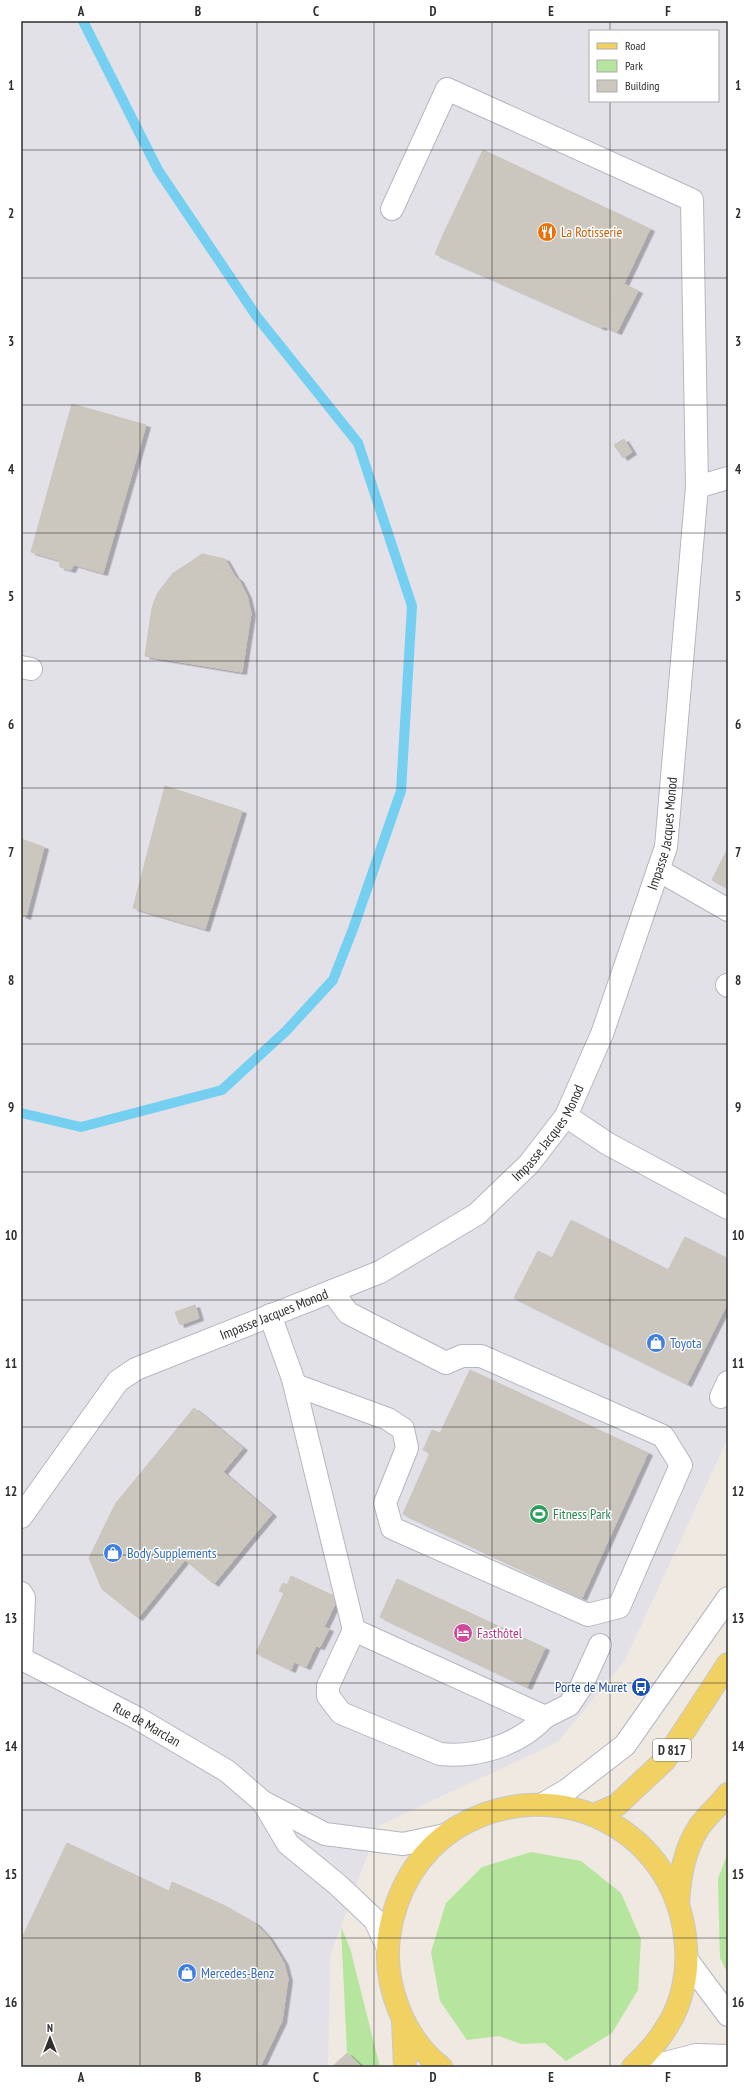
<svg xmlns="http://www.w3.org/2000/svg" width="749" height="2088" viewBox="0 0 749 2088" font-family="'PT Sans Narrow',sans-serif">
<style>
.industrial{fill:#e3e1e8;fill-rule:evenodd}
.green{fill:#b6e59e}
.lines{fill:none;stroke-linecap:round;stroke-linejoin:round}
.stream{stroke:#75cff0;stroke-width:10}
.building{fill:#cbc7bf;stroke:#cbc5ba;filter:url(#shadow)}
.minor-casing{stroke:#b4b7c1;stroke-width:24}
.major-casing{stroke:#c9c9c9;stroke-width:24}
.minor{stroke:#fff;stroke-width:22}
.major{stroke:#f2d163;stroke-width:22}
.grid{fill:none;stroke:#2e2e2e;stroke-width:1;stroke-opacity:0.55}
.labels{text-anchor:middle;stroke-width:3;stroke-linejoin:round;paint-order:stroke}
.shield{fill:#fff;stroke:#6d6d6d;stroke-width:1}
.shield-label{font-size:13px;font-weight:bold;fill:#2e2e2e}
.food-label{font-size:14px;fill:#c56008;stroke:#fff;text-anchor:start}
.street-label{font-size:14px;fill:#2e2e2e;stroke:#fff}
.shop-label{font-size:14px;fill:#366cbe;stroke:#fff;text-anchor:start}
.leisure-label{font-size:14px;fill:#27864d;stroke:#fff;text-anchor:start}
.hotel-label{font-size:14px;fill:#b23c85;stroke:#fff;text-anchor:start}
.transit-label{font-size:14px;fill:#164399;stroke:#fff;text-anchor:end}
.neatline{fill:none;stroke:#2e2e2e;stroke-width:1.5}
.grid-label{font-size:13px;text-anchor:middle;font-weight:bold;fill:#2e2e2e}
</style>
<defs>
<filter id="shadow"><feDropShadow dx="4.5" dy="2.5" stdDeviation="0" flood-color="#0004"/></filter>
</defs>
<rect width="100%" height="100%" fill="#efe9e1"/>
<path class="industrial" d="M21,21H728V1438L625,1660L558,1742L378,1826L330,1956L328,2067H21ZM590,31H718V101H590Z"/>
<path class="green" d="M531,1852L581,1861L621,1893L641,1939L638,1990L612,2033L566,2061L545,2043L521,2044L499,2036L467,2040L440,2001L431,1952L446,1903L482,1867Z
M728,1852V1974L720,1958L718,1879Z
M341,1927L350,1948L380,2067H362L347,2053Z"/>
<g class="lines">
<path class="stream" d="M21,1113L81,1127L222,1090L286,1031L333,980L353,929L401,791L412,606L358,443L257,317L158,170L83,21"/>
</g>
<path class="building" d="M483,150L650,229L610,313L555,287L548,300L464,262L471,248L443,235Z
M443,235L471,248L464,262L548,300L555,287L610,313L624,284L638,291L617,332L603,326L602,328L435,254Z
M72,404L146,425L103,573L31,552Z
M624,439L632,452L623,458L614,445Z
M202,554L225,559L234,575L222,568L203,563L186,565Z
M59,560L74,564L71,570L60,567Z
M196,563L213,566L231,573L239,580L247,596L251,613L242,672L145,656L152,608L157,594L173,573L186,565Z
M165,786L242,811L205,929L133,908Z
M21,839L44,847L26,917L21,915Z
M728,848V888L712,880Z
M571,1220L668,1270L685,1237L728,1259V1302L687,1384L514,1298L538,1251L552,1258Z
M195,1305L199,1318L180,1325L175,1312Z
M470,1370L648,1453L582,1598L403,1514L430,1453L423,1450L432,1430L440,1433Z
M194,1408L243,1448L223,1472L272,1514L251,1539L222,1514L185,1560L151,1532L146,1539L136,1531L129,1540L106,1523L116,1503Z
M222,1514L251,1539L214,1584L185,1560Z
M106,1523L129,1540L136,1531L146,1539L151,1532L185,1560L138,1618L102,1589L89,1558Z
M291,1576L338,1598L324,1627L329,1629L320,1647L316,1646L306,1667L294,1662L291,1670L256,1653L284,1593L279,1591L283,1583L287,1585Z
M397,1579L545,1648L527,1687L380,1617Z
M67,1843L156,1885L70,2067H21V1940Z
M172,1882L223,1905L256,1924L269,1938L284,1963L288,1979L282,2021L260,2067H250L273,2019L245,1927L169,1891Z
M156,1885L245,1927L273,2019L250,2067H70Z
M347,2053L362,2067H332Z"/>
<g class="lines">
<defs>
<g id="minor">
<path d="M697,487L728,478"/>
<path d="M21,667L31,669"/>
<path d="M658,870L728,910"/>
<path d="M727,985L728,986"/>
<path d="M566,1116L608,1144L728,1208"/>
<path d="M270,1315L293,1379L354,1630L545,1717L569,1705L581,1687L600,1645"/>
<path d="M295,1385L388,1419L403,1429L407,1448L385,1503L392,1528L588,1615L619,1607L681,1465L663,1436L481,1356H462L446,1363L348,1313L332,1291"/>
<path d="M721,1397L728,1382"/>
<path id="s1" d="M21,1517L118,1381L136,1369L380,1272L477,1214L529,1164L566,1116L602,1034L666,847L697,487L692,200L447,89L392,209"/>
<path d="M21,1593L24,1598L21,1661"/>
<path d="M354,1630L328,1686V1696L341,1713L440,1754C477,1758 519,1745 545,1717"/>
<path id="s2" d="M22,1659L137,1718L227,1771L263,1802L325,1834L403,1844L445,1835"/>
<path d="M263,1802L288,1844L338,1885L375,1920L388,1948"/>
<path d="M543,1804L567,1790L625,1745L728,1598"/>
<path d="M687,1960L728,2015"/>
<path d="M650,2067L696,2055L728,2056"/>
</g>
<path id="major" d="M594,1815L617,1805L665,1760L728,1664
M678,1903C680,1876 684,1850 699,1827C707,1815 719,1806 728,1794
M403,2021L405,2067
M441,2067C403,2038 383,1983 389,1937C395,1892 418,1852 456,1828C556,1768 680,1830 686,1948C688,1973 682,2003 668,2025C659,2041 647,2054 633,2067"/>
</defs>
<use href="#minor" class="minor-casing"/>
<use href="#major" class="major-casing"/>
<use href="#minor" class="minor"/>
<use href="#major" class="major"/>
</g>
<path class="grid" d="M140,21V2067M257,21V2067M374,21V2067M492,21V2067M610,21V31M610,101V2067M21,150H728M21,278H728M21,405H728M21,533H728M21,661H728M21,788H728M21,916H728M21,1044H728M21,1172H728M21,1300H728M21,1427H728M21,1555H728M21,1683H728M21,1810H728M21,1938H728"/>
<defs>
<symbol id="restaurant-disc" viewBox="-11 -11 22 22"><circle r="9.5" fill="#e8710a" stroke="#fff"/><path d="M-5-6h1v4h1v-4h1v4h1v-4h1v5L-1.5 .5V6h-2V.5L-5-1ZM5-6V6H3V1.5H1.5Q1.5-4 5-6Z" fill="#fff"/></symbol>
<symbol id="shop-disc" viewBox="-11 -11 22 22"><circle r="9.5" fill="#3f7fe0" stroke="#fff"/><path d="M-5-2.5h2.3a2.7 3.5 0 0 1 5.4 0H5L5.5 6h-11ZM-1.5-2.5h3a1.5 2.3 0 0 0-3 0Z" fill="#fff"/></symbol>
<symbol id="stadium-disc" viewBox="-11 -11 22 22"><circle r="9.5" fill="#2e9e5b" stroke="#fff"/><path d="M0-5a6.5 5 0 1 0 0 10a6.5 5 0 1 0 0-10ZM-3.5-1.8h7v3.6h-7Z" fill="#fff"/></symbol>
<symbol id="hotel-disc" viewBox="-11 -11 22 22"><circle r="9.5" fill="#d1479c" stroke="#fff"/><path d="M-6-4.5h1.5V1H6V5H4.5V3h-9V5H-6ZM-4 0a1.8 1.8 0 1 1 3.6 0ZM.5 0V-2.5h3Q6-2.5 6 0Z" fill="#fff"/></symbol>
<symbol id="bus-disc" viewBox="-11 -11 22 22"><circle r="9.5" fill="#1a4fb4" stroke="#fff"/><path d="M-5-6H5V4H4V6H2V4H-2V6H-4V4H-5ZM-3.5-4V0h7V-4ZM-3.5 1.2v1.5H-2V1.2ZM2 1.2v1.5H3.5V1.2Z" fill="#fff"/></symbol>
</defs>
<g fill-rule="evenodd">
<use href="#restaurant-disc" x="536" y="221" width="22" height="22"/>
<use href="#shop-disc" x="645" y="1332" width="22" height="22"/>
<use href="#stadium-disc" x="528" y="1503" width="22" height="22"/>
<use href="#shop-disc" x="102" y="1542" width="22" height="22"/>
<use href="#hotel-disc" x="452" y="1622" width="22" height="22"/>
<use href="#bus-disc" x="630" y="1676" width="22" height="22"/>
<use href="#shop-disc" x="176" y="1962" width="22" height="22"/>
</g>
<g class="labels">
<rect class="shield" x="653" y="1739" width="38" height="22" rx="3"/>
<g class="shield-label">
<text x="672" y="1755">D 817</text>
</g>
<g class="food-label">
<text x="561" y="237">La Rotisserie</text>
</g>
<g class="street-label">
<text dy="5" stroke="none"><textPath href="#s1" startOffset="997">Impasse Jacques Monod</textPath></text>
<text dy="5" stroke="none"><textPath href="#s1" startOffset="673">Impasse Jacques Monod</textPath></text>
<text dy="5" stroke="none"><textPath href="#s1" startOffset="337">Impasse Jacques Monod</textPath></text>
<text dy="5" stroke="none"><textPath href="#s2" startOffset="141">Rue de Marclan</textPath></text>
</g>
<g class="shop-label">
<text x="670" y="1348">Toyota</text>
<text x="127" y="1558">Body Supplements</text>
<text x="201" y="1978">Mercedes-Benz</text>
</g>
<g class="leisure-label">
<text x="553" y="1519">Fitness Park</text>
</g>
<g class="hotel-label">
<text x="477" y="1638">Fasthôtel</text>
</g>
<g class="transit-label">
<text x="627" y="1692">Porte de Muret</text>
</g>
</g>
<rect width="749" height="2088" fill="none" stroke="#ffffff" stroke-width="44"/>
<rect x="589" y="30" width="130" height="72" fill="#ffffff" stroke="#ababab"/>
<rect x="597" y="43" width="20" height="6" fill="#f2d163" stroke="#ababab"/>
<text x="625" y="50" font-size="12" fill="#2e2e2e">Road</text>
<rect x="597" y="60" width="20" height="12" fill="#b6e59e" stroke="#ababab"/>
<text x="625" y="70" font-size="12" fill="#2e2e2e">Park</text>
<rect x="597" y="80" width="20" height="12" fill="#cbc7bf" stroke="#ababab"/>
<text x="625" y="90" font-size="12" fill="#2e2e2e">Building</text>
<g transform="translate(50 2038)" stroke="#ffffff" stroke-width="3" paint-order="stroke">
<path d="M0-3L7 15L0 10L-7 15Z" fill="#2e2e2e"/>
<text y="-6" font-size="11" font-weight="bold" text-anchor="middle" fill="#2e2e2e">N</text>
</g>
<rect x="22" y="22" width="705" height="2044" class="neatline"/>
<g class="grid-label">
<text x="81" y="16">A</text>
<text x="198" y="16">B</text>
<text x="316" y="16">C</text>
<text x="433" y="16">D</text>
<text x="551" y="16">E</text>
<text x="668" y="16">F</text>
<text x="11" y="90">1</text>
<text x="738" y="90">1</text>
<text x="11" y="218">2</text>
<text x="738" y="218">2</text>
<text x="11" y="346">3</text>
<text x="738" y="346">3</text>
<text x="11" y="474">4</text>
<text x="738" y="474">4</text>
<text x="11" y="601">5</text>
<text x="738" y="601">5</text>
<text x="11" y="729">6</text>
<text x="738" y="729">6</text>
<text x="11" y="857">7</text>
<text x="738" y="857">7</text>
<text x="11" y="985">8</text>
<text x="738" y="985">8</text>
<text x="11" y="1112">9</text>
<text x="738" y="1112">9</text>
<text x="11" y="1240">10</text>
<text x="738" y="1240">10</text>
<text x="11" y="1368">11</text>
<text x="738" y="1368">11</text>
<text x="11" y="1496">12</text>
<text x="738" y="1496">12</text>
<text x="11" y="1623">13</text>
<text x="738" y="1623">13</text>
<text x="11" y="1751">14</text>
<text x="738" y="1751">14</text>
<text x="11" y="1879">15</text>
<text x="738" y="1879">15</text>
<text x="11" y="2007">16</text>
<text x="738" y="2007">16</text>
<text x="81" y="2082">A</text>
<text x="198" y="2082">B</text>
<text x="316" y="2082">C</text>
<text x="433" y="2082">D</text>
<text x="551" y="2082">E</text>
<text x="668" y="2082">F</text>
</g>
</svg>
